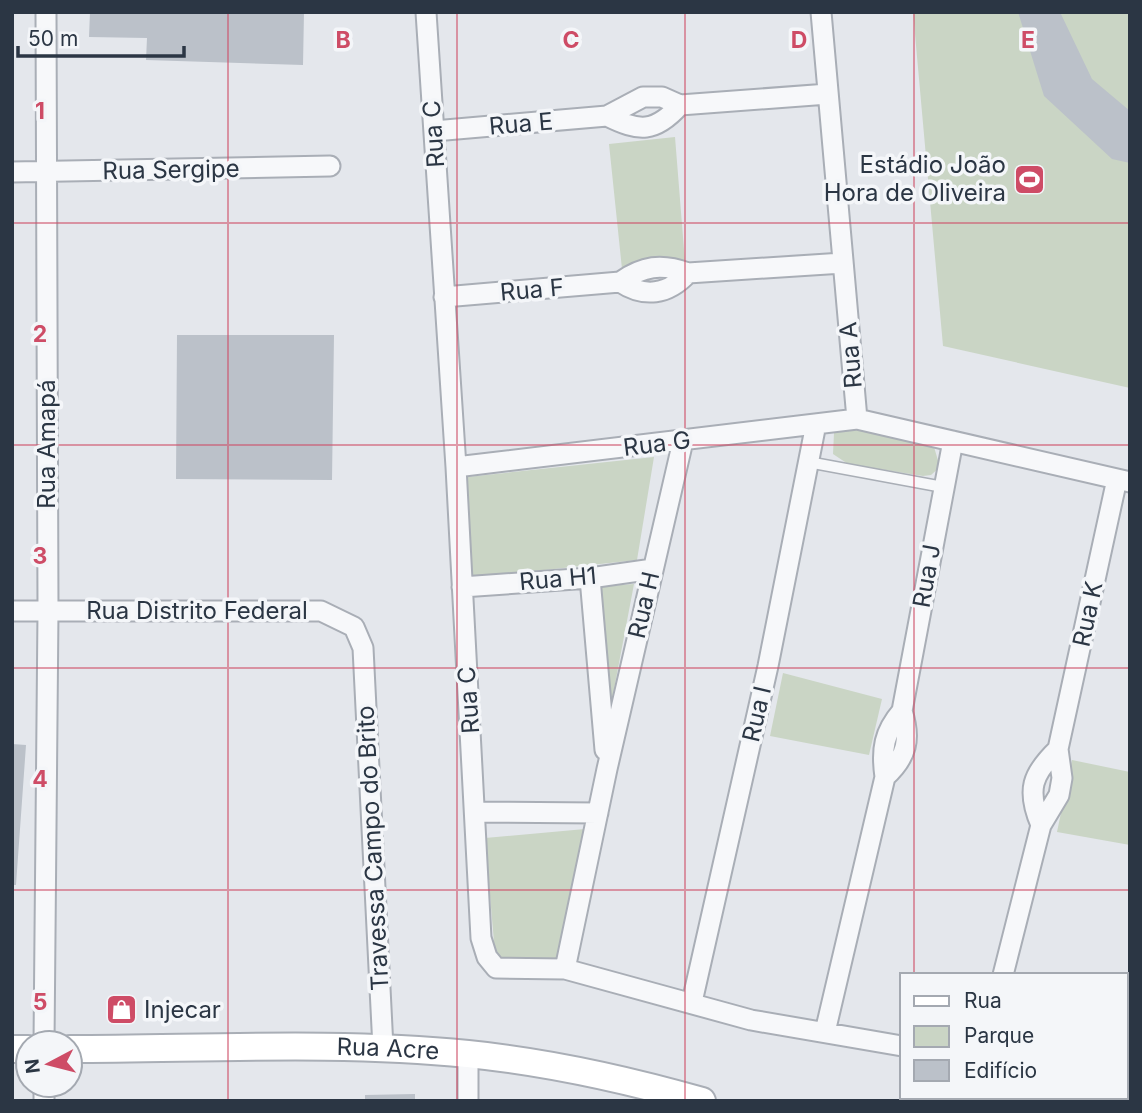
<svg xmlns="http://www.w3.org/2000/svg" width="1142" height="1113" viewBox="0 0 1142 1113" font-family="Inter,sans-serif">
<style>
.green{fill:#cad5c5}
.building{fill:#bbc1c9}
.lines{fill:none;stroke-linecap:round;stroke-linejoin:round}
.service-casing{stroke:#a9aeb6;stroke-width:13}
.minor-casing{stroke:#a9aeb6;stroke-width:23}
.secondary-casing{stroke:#a9aeb6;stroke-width:30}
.service{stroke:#f7f8fa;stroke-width:10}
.minor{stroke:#f7f8fa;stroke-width:19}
.secondary{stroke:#fff;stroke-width:26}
.grid{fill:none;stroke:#ce4c66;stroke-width:2;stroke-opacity:0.55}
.labels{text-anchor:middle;stroke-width:7;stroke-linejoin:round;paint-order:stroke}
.street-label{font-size:24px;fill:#2b3644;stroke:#f4f6f9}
.poi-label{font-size:24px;fill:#2b3644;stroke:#f4f6f9;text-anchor:end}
.grid-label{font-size:23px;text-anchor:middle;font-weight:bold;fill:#ce4c66;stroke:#f4f6f9;stroke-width:7;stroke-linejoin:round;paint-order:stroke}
</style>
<rect width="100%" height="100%" fill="#e4e7ec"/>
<path class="green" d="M913,12H1130V388L943,346Z
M675,137L685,262L622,269L609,144Z
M851,428L934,447L940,467L931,475L923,476L848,464L833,454L834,433Z
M654,457L637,560L471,578L467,477Z
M634,584L608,721L594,587Z
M783,673L882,699L869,755L770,736Z
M1072,760L1130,772V845L1057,832Z
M585,829L560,964L496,965L485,838Z"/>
<path class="building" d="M90,12H304L303,65L146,60L147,38L89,37Z
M1018,12H1060L1092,79L1130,111V163L1112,159L1044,96Z
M177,335H334L332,480L176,479Z
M12,744L26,745L16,885H12Z
M415,1094V1101H365V1095Z"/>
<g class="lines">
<defs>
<path id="service" d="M808,462L943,487"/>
<path id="minor" d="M426,12L456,467L481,938L487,957L496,968L565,969L751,1020L902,1046
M821,12L857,419
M607,116C639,132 655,133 680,105
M434,131L607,116L643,97H662L680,105L828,94
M12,172L330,166
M620,282C644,298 668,295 688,273
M444,297L620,282C643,266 661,263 688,273L843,263
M456,467L857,419L1130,482
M590,578L605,750
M462,587L590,578L653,569
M12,611H321L354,627L363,648L383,1048
M885,777C907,757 911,739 902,711L953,441
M477,812L598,813
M1041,825C1026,790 1032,774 1058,749
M565,969L607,769L683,441
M1003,975L1041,825L1059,795L1062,778L1058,749L1117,479
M692,1002L768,666L816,424
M825,1032L885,777C881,749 884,732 902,711
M44,1043L48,611L46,12
M1092,1097L1105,1101
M44,1101V1085
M468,1101V1054"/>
<g id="secondary">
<path d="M12,1049H28"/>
<path id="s1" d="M70,1049C202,1049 337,1041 468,1054C548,1062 625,1079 702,1101"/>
</g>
</defs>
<use href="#service" class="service-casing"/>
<use href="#minor" class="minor-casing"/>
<use href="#secondary" class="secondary-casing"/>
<use href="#service" class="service"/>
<use href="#minor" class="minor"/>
<use href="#secondary" class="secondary"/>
</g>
<path class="grid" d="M228,12V1101M457,12V1101M685,12V1101M914,12V975M12,223H1130M12,445H1130M12,668H1130M12,890H1130M914,1097V1101"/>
<defs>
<symbol id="stadium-square" viewBox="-11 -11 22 22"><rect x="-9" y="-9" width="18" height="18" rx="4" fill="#ce4c66" stroke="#f4f6f9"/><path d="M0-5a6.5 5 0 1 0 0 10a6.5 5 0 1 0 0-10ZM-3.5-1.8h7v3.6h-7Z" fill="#fff"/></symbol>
<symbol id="shop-square" viewBox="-11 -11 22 22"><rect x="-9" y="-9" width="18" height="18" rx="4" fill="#ce4c66" stroke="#f4f6f9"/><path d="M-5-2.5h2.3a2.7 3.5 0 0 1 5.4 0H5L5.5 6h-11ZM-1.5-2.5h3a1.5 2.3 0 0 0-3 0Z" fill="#fff"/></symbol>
</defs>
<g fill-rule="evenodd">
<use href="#stadium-square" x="1012" y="162" width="35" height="35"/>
<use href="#shop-square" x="104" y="992" width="35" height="35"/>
</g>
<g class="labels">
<g class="street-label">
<text transform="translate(521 124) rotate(-5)" y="8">Rua E</text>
<text transform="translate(434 134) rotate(-94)" y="8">Rua C</text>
<text transform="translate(171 170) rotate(-1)" y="8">Rua Sergipe</text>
<text transform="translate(532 290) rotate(-5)" y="8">Rua F</text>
<text transform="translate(851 355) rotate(-95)" y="8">Rua A</text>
<text transform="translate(47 444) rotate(-90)" y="8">Rua Amapá</text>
<text transform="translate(657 444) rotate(-7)" y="8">Rua G</text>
<text transform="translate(927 576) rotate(-80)" y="8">Rua J</text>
<text transform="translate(558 579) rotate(-5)" y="8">Rua H1</text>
<text transform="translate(644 605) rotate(-77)" y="8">Rua H</text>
<text x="197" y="619">Rua Distrito Federal</text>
<text transform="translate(1088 614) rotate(-78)" y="8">Rua K</text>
<text transform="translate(469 700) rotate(-94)" y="8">Rua C</text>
<text transform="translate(757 714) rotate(-77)" y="8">Rua I</text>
<text transform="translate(373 848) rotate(-93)" y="8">Travessa Campo do Brito</text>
<text dy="8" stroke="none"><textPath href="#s1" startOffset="318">Rua Acre</textPath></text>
</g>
<g class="poi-label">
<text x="1006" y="173">Estádio João<tspan x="1006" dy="28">Hora de Oliveira</tspan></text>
<text x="144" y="1018" text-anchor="start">Injecar</text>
</g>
</g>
<g class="grid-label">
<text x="343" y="48">B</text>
<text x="571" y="48">C</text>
<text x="799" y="48">D</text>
<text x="1028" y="48">E</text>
<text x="40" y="119">1</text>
<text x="40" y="342">2</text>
<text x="40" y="564">3</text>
<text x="40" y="787">4</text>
<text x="40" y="1010">5</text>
</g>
<rect width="1142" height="1113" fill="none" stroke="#2b3644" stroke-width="28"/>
<rect x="900" y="973" width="228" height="126" fill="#f4f6f9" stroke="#a4a9b1" stroke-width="2"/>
<rect x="914" y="996" width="35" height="10" fill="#ffffff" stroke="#a4a9b1" stroke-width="2"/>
<text x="964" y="1008" font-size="21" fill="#2b3644">Rua</text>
<rect x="914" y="1026" width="35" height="21" fill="#cad5c5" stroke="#a4a9b1" stroke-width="2"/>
<text x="964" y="1043" font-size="21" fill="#2b3644">Parque</text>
<rect x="914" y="1060" width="35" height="21" fill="#bbc1c9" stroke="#a4a9b1" stroke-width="2"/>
<text x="964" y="1078" font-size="21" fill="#2b3644">Edifício</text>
<g transform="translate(49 1064) rotate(263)"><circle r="33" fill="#f4f6f9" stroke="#a4a9b1" stroke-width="2"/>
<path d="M0-5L12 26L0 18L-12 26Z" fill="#ce4c66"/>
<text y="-10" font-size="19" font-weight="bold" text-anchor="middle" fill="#2b3644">N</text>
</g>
<path d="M18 46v10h166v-10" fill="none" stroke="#2b3644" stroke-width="3.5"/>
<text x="28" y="46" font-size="21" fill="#2b3644" stroke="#f4f6f9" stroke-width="5" paint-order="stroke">50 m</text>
</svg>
